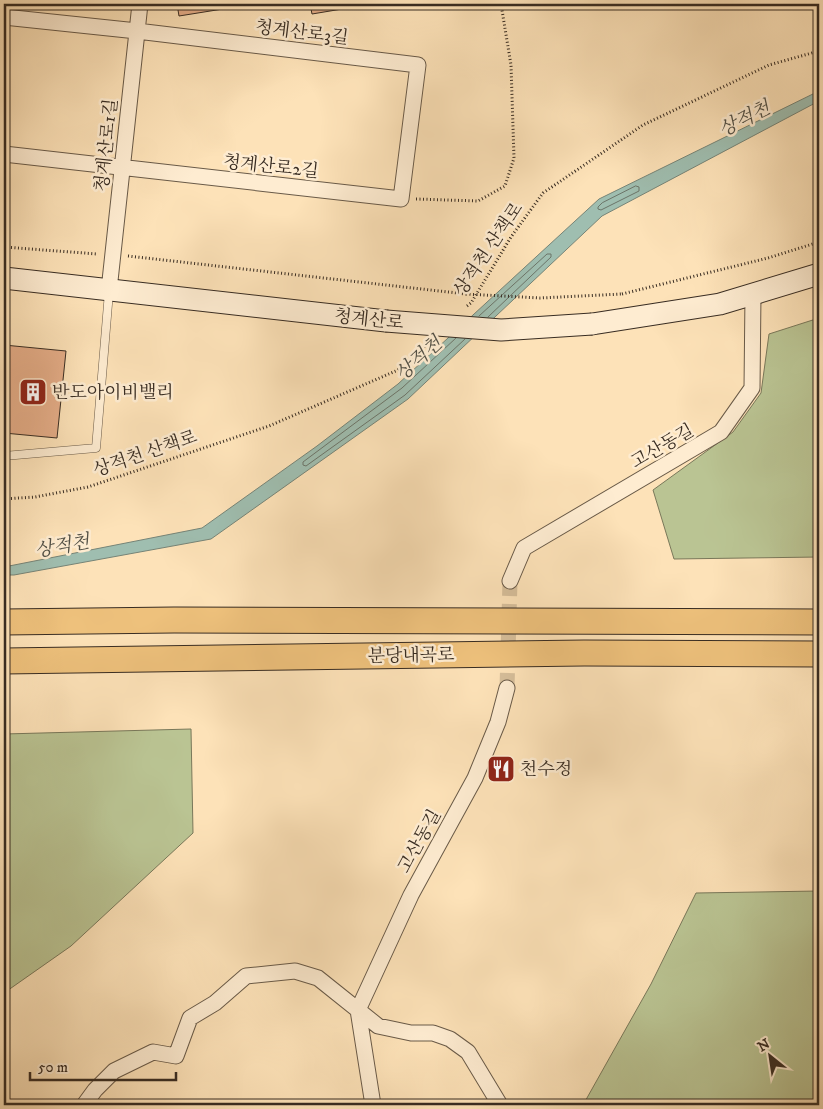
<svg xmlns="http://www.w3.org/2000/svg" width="823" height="1109" viewBox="0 0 823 1109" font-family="'IM FELL DW Pica','Noto Serif KR',serif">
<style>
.green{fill:#bac493;stroke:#79785a}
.water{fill:#9fbeb0;stroke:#768477}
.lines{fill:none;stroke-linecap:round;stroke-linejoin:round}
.shore{stroke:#6c7569;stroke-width:1}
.building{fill:#e5ad88;stroke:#382c22}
.minor-tunnel{stroke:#d6be9a;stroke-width:15;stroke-dasharray:15 8;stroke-linecap:butt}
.service-casing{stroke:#695a48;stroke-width:9}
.minor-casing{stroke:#695a48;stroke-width:17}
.secondary-casing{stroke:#382c22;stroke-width:23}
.trunk-casing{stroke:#382c22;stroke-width:27}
.path{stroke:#382c22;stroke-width:3;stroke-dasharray:1 2.5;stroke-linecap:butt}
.service{stroke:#feecd1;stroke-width:8}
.minor{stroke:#feecd1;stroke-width:15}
.secondary{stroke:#feecd1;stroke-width:21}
.trunk{stroke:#eec17c;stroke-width:25}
.secondary-bridge-casing{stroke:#382c22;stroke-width:23;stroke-linecap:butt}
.path-bridge{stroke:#382c22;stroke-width:3;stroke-dasharray:1 2.5;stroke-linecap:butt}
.secondary-bridge{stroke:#feecd1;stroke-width:21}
.labels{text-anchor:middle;stroke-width:5;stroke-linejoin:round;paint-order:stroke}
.street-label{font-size:18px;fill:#382c22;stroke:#feecd1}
.poi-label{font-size:18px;fill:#382c22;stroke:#feecd1;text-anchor:start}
.water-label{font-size:19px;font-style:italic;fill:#525046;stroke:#feecd1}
</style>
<rect width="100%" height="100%" fill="#fde2b8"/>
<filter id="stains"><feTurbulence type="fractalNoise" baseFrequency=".004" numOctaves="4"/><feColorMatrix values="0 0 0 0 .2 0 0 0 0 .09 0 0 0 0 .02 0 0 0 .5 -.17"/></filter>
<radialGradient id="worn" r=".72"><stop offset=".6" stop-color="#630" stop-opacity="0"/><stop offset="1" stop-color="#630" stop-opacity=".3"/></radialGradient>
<path class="green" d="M819,318V557L674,559L653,490L733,432L761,393L769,334Z
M191,729L193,833L71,946L4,993V734Z
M819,891V1105H583L651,984L696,893Z"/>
<path class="water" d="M819,91V101L602,216L408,399L211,539L14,575H4V567L202,528L317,446L398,384L599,199Z"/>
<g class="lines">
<path class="shore" d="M636,186L639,187V191L601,210L598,209V207L602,203Z
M479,316L547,254H551V257L488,317
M456,338L402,388L303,462V465L306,466L405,395L465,339"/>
</g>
<path class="building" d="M177,4H254L179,16Z
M310,4H372L312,14Z
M4,345L66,351L57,438L4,433Z"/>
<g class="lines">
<path class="minor-tunnel" d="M507,688L510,581"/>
<defs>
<path id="service" d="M4,456L96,448L109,292"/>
<path id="minor" d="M4,17L137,31L418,65L401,199L4,154
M109,290L140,4
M510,581L524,548L721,432L752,388L753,294
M84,1105L95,1090L114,1071L153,1052L176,1056L190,1018L215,1003L246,976L295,971L318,978L378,1026L411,1033H433L450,1039L468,1052L500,1105
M373,1105L358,1010L411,895L475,778L498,722L507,688"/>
<path id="secondary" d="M4,278L386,321
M592,324L720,304L819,274"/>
<path id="trunk" d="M4,622L174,620L819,622
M4,661L584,653L819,654"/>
</defs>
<use href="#service" class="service-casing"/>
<use href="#minor" class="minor-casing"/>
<use href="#secondary" class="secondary-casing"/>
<use href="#trunk" class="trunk-casing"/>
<path class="path" d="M416,199L478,201L505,186L514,158L511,65L501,4
M4,247L97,254
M128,256L466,294
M622,294L768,258L819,242
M467,306L471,303L511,237L543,193L643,125L769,65L819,51
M4,499L35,497L88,487L269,426L398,370L426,345"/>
<use href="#service" class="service"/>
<use href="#minor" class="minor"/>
<use href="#secondary" class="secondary"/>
<use href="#trunk" class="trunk"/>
<defs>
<path id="secondary-bridge" d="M386,321L501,330L592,324"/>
</defs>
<use href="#secondary-bridge" class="secondary-bridge-casing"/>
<path class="path-bridge" d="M466,294L540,298L622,294"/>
<use href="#secondary-bridge" class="secondary-bridge"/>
</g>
<defs>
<symbol id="building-square" viewBox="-11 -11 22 22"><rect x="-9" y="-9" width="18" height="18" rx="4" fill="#8f2418" stroke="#feecd1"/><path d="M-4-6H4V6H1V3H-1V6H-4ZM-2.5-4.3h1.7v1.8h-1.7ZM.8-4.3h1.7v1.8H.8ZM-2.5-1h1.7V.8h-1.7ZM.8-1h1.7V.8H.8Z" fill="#fff"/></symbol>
<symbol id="restaurant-square" viewBox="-11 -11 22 22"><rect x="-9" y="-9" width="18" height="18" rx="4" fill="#8f2418" stroke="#feecd1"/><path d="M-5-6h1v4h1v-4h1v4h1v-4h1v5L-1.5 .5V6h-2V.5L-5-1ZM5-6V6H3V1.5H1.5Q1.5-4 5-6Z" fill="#fff"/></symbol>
</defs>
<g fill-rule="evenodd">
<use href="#building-square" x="17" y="376" width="32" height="32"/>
<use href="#restaurant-square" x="485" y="753" width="32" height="32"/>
</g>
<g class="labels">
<g class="street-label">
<text transform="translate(302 32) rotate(7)" y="6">청계산로3길</text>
<text transform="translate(106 145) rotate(-84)" y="6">청계산로1길</text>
<text transform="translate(271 166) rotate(6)" y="6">청계산로2길</text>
<text transform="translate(488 249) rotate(-56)" y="6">상적천 산책로</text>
<text transform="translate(369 319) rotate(6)" y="6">청계산로</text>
<text transform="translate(662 446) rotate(-30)" y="6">고산동길</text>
<text transform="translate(145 453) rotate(-19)" y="6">상적천 산책로</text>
<text transform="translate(411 655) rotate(-1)" y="6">분당내곡로</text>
<text transform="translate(419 841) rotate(-61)" y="6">고산동길</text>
</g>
<g class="poi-label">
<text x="52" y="398">반도아이비밸리</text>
<text x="520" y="775">천수정</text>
</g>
<g class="water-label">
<text transform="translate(744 118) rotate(-27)" y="7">상적천</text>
<text transform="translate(418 358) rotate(-42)" y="7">상적천</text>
<text transform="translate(62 545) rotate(-10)" y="7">상적천</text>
</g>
</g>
<rect width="823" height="1109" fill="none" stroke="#fde2b8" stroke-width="20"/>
<rect x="5" y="5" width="813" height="1099" fill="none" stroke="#382c22" stroke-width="2.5"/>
<rect x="10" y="10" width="803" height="1089" fill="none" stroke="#382c22"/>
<g transform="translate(770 1056) rotate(330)" stroke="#feecd1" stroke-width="4" paint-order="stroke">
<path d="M0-4L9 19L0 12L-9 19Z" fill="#382c22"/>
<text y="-8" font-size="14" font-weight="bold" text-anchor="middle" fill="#382c22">N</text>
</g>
<path d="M30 1072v8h146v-8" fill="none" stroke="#382c22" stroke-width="2.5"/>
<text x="38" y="1072" font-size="15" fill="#382c22" stroke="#feecd1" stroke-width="4" paint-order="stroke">50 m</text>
<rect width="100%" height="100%" filter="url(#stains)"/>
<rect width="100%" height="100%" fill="url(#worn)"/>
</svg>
